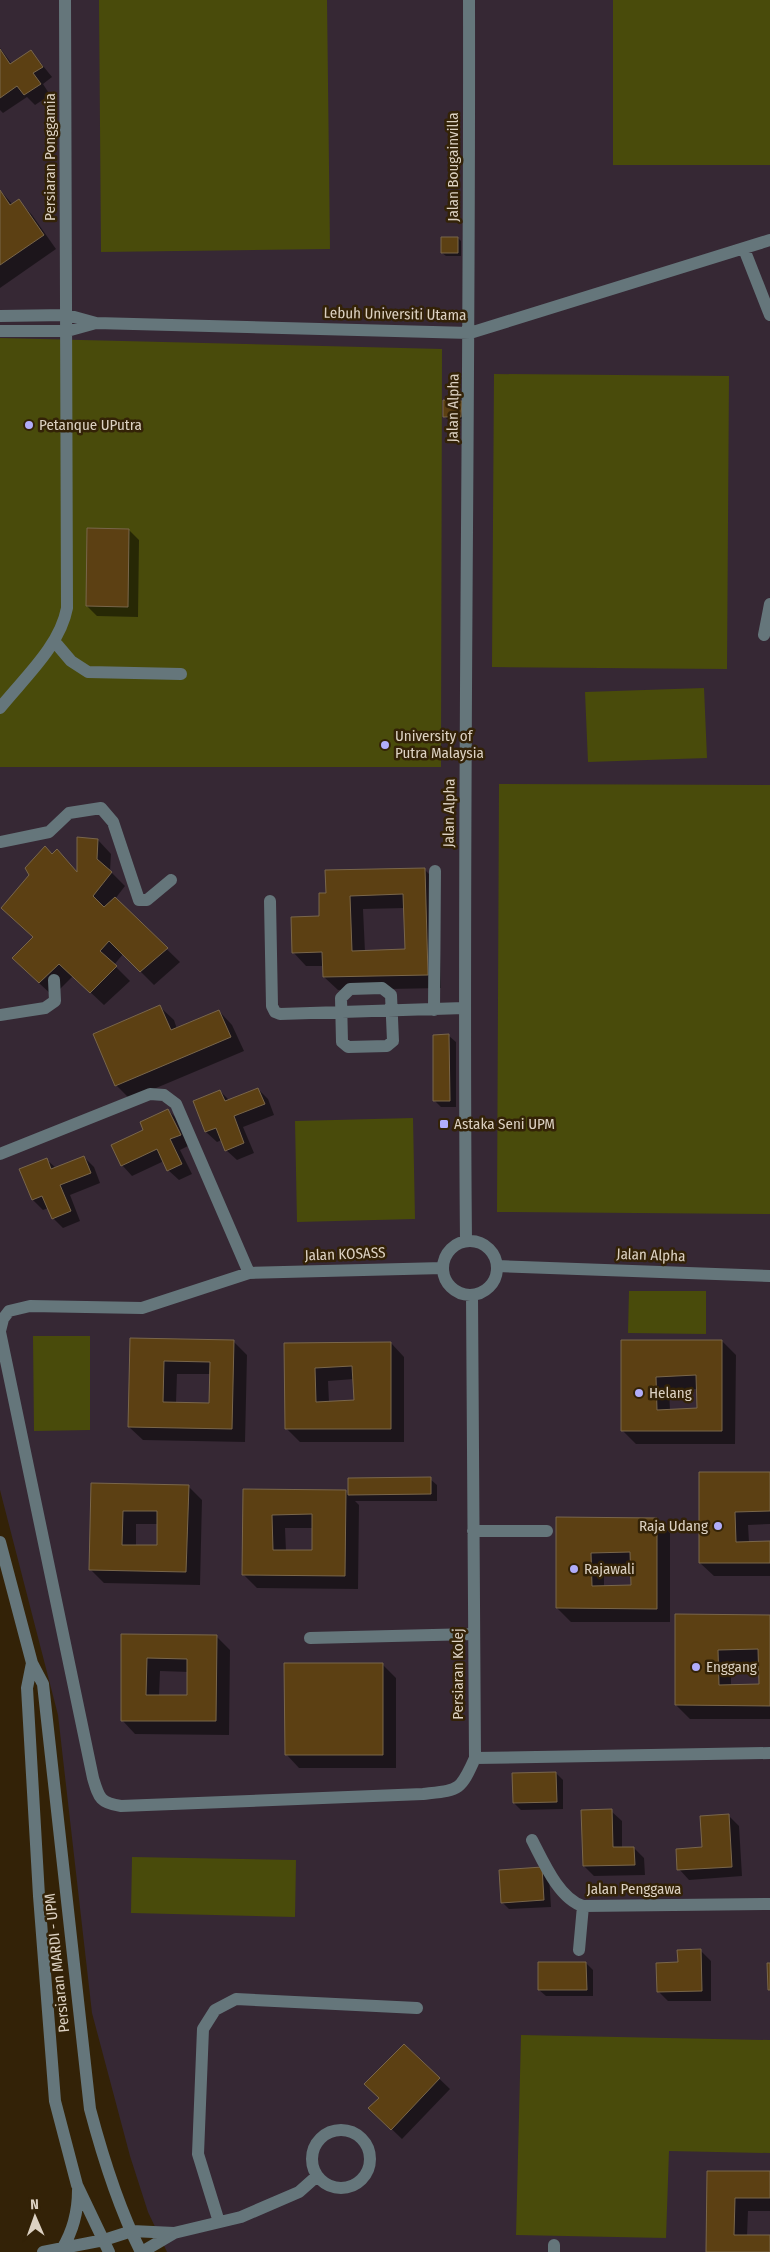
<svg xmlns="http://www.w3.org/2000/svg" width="770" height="2252" viewBox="0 0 770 2252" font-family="'Fira Sans Condensed',sans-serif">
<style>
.education{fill:#362834}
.green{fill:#494b0b}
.shadow{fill:#0007;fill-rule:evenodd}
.building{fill:#5c4013;stroke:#79664b;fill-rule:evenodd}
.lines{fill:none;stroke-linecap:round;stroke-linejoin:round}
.minor{stroke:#65767b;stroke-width:12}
.poi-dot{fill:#b1adfa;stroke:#332207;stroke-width:2}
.labels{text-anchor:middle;stroke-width:5;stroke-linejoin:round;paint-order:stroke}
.street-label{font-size:15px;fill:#dcd1c2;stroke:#332207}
.poi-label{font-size:15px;fill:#dcd1c2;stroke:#332207;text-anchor:start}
</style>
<rect width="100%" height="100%" fill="#332207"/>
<path class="education" d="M0,0H770V2252H167L148,2212L130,2156L92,2013L58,1715L0,1490Z"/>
<path class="green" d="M99,0H327L330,249L101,252Z
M613,0H770V165H613Z
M0,338L442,349L441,767H0Z
M494,374L729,376L727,669L492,667Z
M704,688L707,758L588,762L585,692Z
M499,784L770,785V1214L497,1212Z
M413,1118L415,1219L297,1222L295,1121Z
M629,1291H706V1334L628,1333Z
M33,1336H90V1430L34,1431Z
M132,1857L296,1860L295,1917L131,1913Z
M521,2035L770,2040V2153L669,2151L666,2238L516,2235Z"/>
<path class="shadow" d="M0,48L12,64L31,51L52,77L43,84L50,95L35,105L27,97L3,113L0,110Z
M0,190L13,205L19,201L32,215L56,249L0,288Z
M458,238L461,241V256H446L442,253Z
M461,402L464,419H447L444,416Z
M129,530L139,540L138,617L97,616L87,606Z
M98,840L111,854L110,871L125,886L115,899L180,962L154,985L123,954L114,965L130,981L104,1005L73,976L53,996L27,972L52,856L57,851L78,873Z
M424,869L438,883L441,988L338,990L324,977V966H306L293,952L321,917L327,894ZM405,908L407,950L365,952L363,909Z
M160,1007L174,1020L177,1029L219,1011L232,1025L244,1051L130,1099L116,1085Z
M449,1036L456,1042V1107H441L435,1101Z
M258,1089L268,1099L274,1115L243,1127L254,1153L237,1160L226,1150L222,1140L217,1142L206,1132L194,1101L220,1091L229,1100Z
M168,1110L178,1120L190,1145L180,1150L192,1174L179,1180L168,1170L164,1161L132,1176L122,1165L113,1145L145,1130Z
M84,1157L94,1167L100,1183L70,1195L80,1221L63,1228L53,1218L48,1208L43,1210L33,1200L46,1159L56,1168Z
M131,1340L234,1342L247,1355L245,1442L143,1440L129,1427ZM177,1374H211L210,1404L176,1403Z
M622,1341H722L736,1355L735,1444H636L622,1430ZM697,1389L698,1409L670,1410L669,1390Z
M391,1343L404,1357V1442H300L286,1428V1344ZM354,1379L355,1401L329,1402L328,1381Z
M701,1473L770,1474V1524L748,1525L749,1542H770V1576H714L700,1563Z
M350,1479H430L437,1485V1501H355L359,1505L358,1589L257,1588L243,1574L245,1490L346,1492L350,1496ZM285,1528H313L314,1551H286Z
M92,1485L188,1486L202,1500L200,1585L104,1583L91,1570ZM136,1524H158V1547L136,1546Z
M557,1519H656L670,1533V1622H571L557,1608ZM632,1565L633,1586L604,1587V1566Z
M676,1616H770V1719H690L676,1705ZM760,1662V1685L731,1686V1664Z
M122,1635L216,1636L230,1650L229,1735L135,1734L122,1720ZM160,1671L189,1672L188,1697L159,1696Z
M382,1664L396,1678V1768H299L286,1754Z
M556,1773L563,1780V1809L521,1810L514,1803V1774Z
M611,1811L622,1821V1848H634L644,1858L645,1875L594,1876L584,1866Z
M728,1815L739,1826L742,1876L689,1880L679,1869L703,1848Z
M542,1869L549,1876L551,1907L509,1909L502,1902Z
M700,1950L711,1961V2001H668L658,1991Z
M586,1963L593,1970V1996H546L539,1990Z
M404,2045L450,2089L402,2139L370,2108L380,2098Z
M708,2172H770V2211H748L747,2236L770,2237V2252H707Z"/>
<path class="building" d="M0,49L10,64L31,50L43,67L33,73L41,84L24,95L17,86L0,98Z
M0,190L10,205L19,199L44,235L0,265Z
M441,237H458V253H441Z
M443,400L462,401L461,417H443Z
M87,528L129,529L128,607L86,606Z
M77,837L98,839L97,859L112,872L93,896L104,907L115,897L168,948L140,972L109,941L100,951L117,966L90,993L59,964L39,983L12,958L33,937L1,908L29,875L25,868L45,846L52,854L57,849L77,872Z
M425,868L428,975L323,977L322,952L292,953L291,917L319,916V893H326L325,870ZM403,894L405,949L352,951L350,896Z
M160,1005L171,1030L219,1010L231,1037L115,1086L93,1034Z
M449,1034L450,1101H433V1035Z
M258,1088L265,1104L234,1116L244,1143L225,1151L216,1128L205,1132L193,1101L220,1090L225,1101Z
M168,1109L181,1135L170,1139L182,1164L167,1171L157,1149L121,1166L111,1145L143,1130L140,1122Z
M84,1156L91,1173L60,1185L71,1211L52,1219L42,1196L32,1200L19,1169L47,1158L51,1169Z
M130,1338L234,1340L232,1429L128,1427ZM164,1361L210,1362L209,1403L163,1402Z
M621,1340H722V1431H621ZM696,1375L697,1408L657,1410L656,1377Z
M391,1342V1429H285L284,1343ZM352,1366L354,1400L316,1402L315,1368Z
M699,1472H770V1511L735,1512L736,1542L770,1541V1563H699Z
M431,1477V1494L348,1495V1478Z
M91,1483L189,1485L186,1572L89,1570ZM123,1511H157V1545H122Z
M243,1489L346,1490L345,1576L242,1575ZM312,1514V1550H273L272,1515Z
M556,1517L657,1518V1609L556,1608ZM630,1552L631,1585L592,1586L591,1553Z
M675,1614L770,1615V1706L675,1705ZM758,1649L759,1684L719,1685L718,1650Z
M121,1634L217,1635L216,1721H121ZM147,1658L187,1659V1695H146Z
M284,1663H383V1755H285Z
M556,1772L557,1802L513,1803L512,1773Z
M612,1809L613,1847H634L635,1865L583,1866L581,1810Z
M729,1814L732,1867L677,1870L676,1849L702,1847L700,1816Z
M542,1867L544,1900L501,1903L499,1870Z
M701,1949L702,1991L657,1992L656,1963L678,1962L677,1950Z
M538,1962H586L587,1990H538Z
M767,1963H770V1990H768Z
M404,2044L440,2078L391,2130L368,2108L379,2098L364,2084Z
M707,2171H770V2198H735L734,2235H770V2252H706Z"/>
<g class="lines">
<path class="minor" d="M744,249L770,315
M0,316L67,315L96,323L470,333L770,240
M0,331H67L96,323
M764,635L770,604
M54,641L71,661L88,672L181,674
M0,708C24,678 60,646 67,608L65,0
M0,842L49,832L69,813L101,808L113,822L139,900H147L171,880
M270,901L272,1006L275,1012L280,1014L464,1008
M382,988L391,995L393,1041L387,1046L348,1047L342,1042L341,998L350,989Z
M434,1010L435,871
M0,1015L45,1008L55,1001L54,980
M0,1154L150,1094L164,1095L176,1104L249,1273
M443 1268a27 27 0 1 1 54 0a27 27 0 1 1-54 0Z
M466,1241C462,828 470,414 469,0
M497,1266L770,1276
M0,1331L3,1319L9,1311L30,1306L142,1308L249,1273L443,1268
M0,1332L93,1778C99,1798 100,1803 121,1806L423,1794C459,1790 460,1792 475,1758L472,1295
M473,1531H547
M0,1542L32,1663L43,1684L90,2109C103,2158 118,2207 141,2252
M310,1638L474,1634
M32,1663L27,1688L39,1896L55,2101L77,2185L109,2252
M475,1758L770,1753
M532,1840C543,1861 559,1899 583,1906L770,1904
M579,1950L583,1906
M312 2159a29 29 0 1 1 58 0a29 29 0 1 1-58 0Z
M219,2222L198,2154L203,2029L215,2010L236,1999L417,2008
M62,2249C73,2231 78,2212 78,2190
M43,2252L104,2240L132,2231L174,2233L241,2217L299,2192L317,2176
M142,2252L174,2233
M554,2252V2245"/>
</g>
<g class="poi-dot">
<circle cx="29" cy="425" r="5"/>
<circle cx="385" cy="745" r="5"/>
<rect x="439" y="1119" width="10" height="10" rx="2.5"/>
<circle cx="639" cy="1393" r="5"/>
<circle cx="718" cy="1526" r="5"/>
<circle cx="574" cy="1569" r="5"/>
<circle cx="696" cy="1667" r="5"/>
</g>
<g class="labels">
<g class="street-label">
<text transform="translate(50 157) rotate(-90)" y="5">Persiaran Ponggamia</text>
<text transform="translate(453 167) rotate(-90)" y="5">Jalan Bougainvilla</text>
<text transform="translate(395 314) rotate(1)" y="5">Lebuh Universiti Utama</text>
<text transform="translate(453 408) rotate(-89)" y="5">Jalan Alpha</text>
<text transform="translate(449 813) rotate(-89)" y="5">Jalan Alpha</text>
<text transform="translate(345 1254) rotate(-2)" y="5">Jalan KOSASS</text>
<text transform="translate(651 1255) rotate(2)" y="5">Jalan Alpha</text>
<text transform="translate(458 1674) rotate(-90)" y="5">Persiaran Kolej</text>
<text x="634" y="1894">Jalan Penggawa</text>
<text transform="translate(57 1963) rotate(-96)" y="5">Persiaran MARDI - UPM</text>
</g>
<g class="poi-label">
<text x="39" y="430">Petanque UPutra</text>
<text x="395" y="741">University of<tspan x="395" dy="17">Putra Malaysia</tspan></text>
<text x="454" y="1129">Astaka Seni UPM</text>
<text x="649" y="1398">Helang</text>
<text x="708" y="1531" text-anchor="end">Raja Udang</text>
<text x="584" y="1574">Rajawali</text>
<text x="706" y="1672">Enggang</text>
</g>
</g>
<g transform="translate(35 2217) rotate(358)" stroke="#332207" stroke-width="4" paint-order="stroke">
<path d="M0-4L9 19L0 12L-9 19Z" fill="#dcd1c2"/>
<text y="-8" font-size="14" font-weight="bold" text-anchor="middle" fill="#dcd1c2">N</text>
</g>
</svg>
